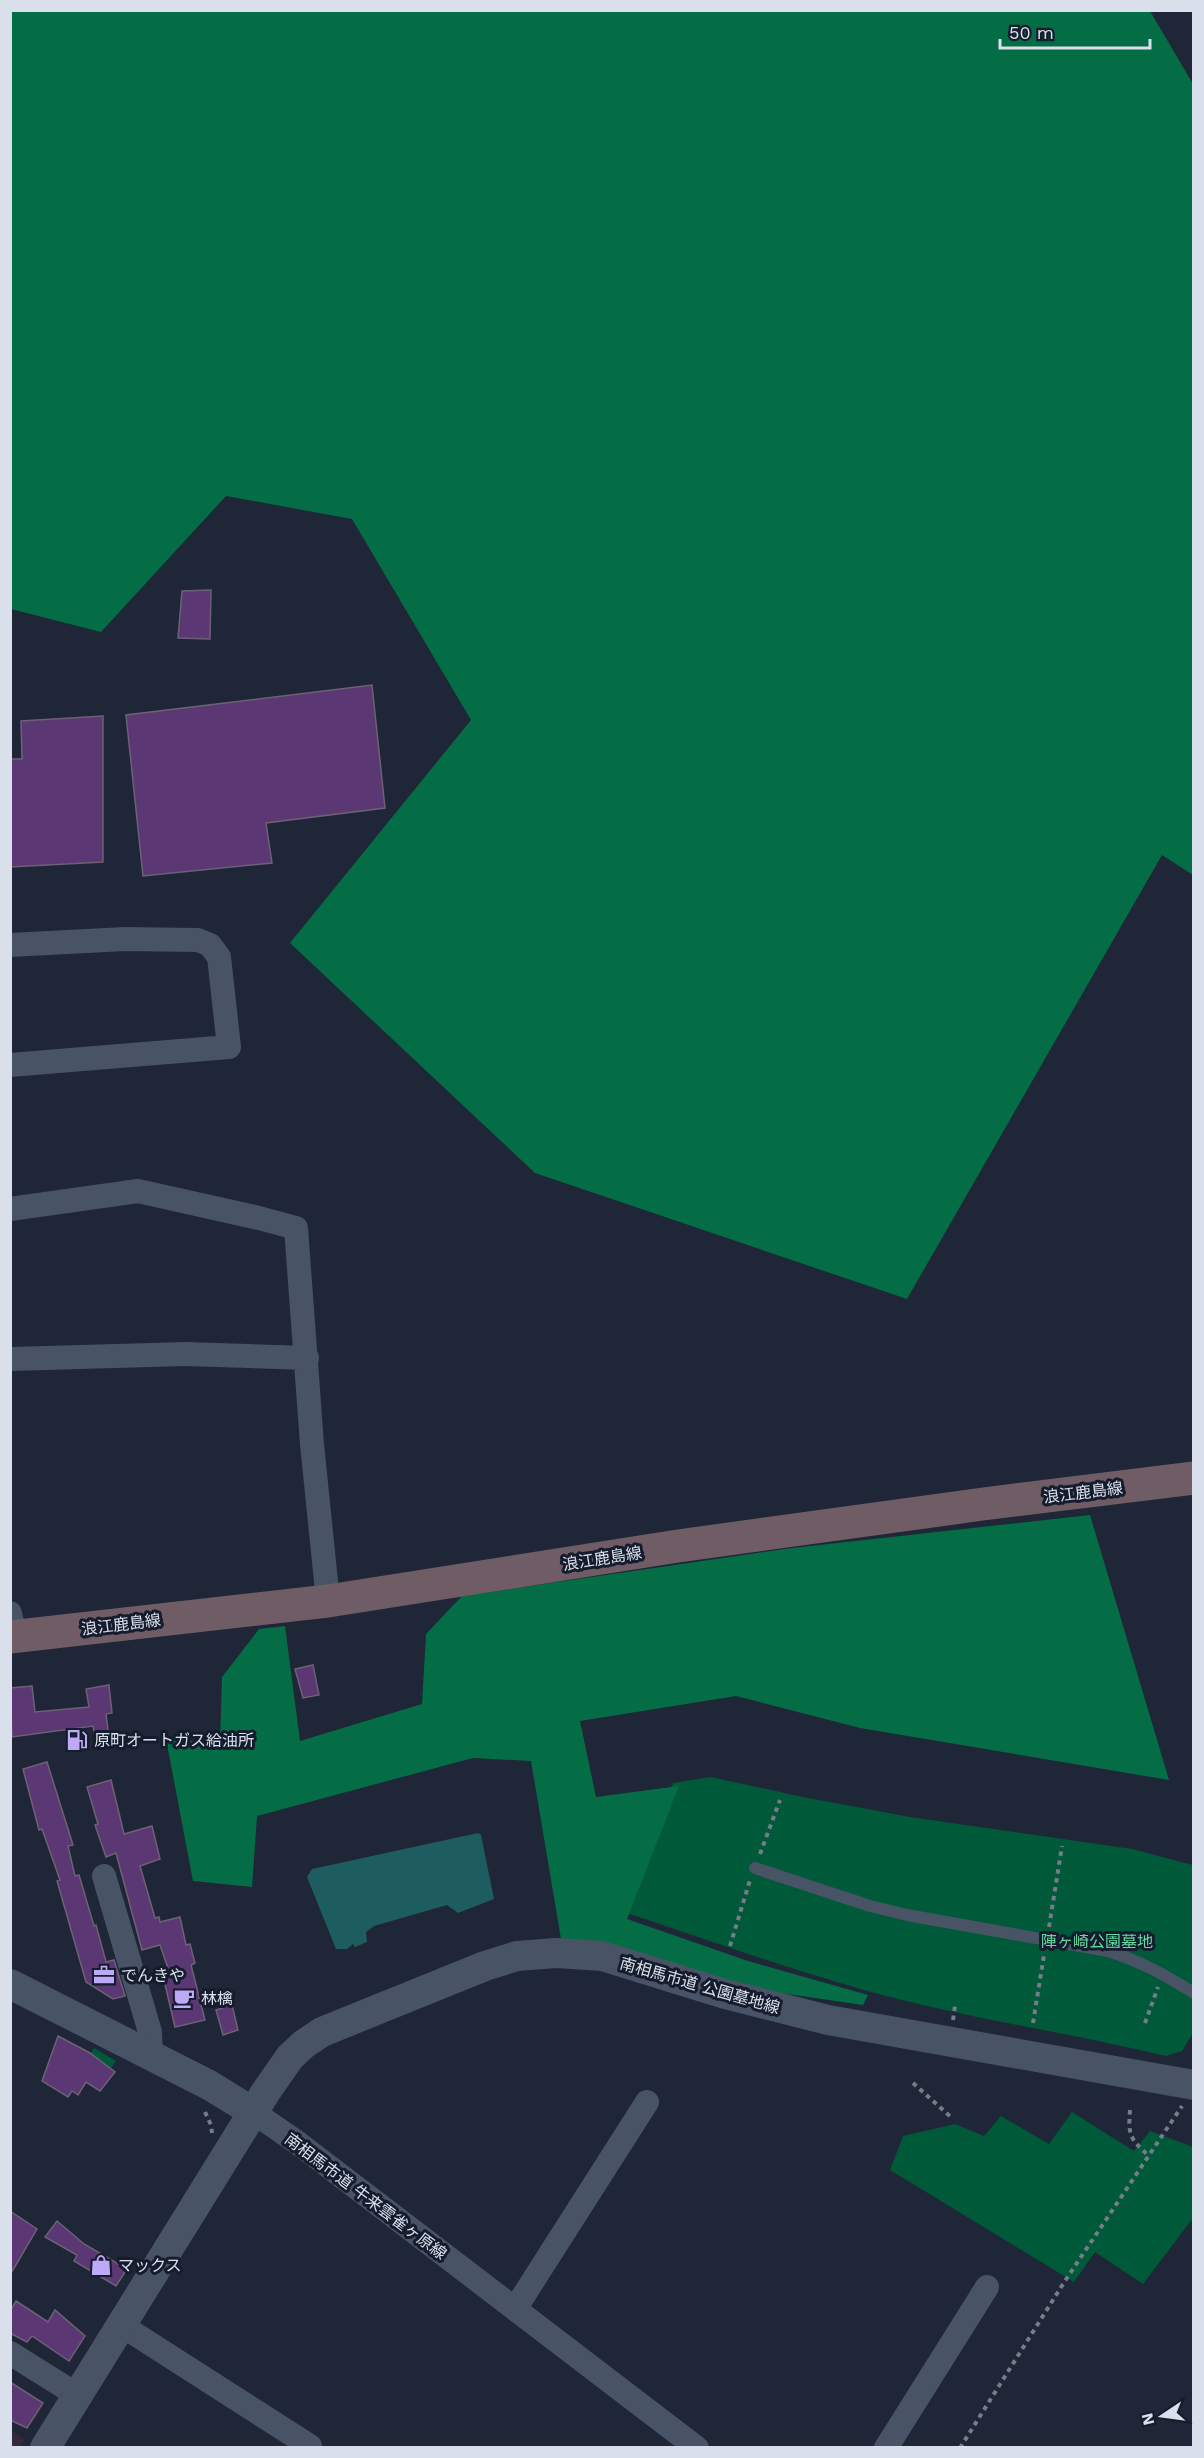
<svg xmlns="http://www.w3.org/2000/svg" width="1204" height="2458" viewBox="0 0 1204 2458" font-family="'Work Sans','Noto Sans JP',sans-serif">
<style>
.education{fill:#342938}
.green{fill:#005938}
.forest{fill:#056d46}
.water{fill:#1e5d5f}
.building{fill:#5b3773;stroke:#6d6175;stroke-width:1.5}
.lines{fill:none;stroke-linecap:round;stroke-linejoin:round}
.path{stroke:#757c8a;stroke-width:4;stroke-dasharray:4.5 4.5;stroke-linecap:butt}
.service{stroke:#495366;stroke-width:12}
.minor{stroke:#495366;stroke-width:24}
.tertiary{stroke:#495366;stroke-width:30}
.secondary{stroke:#6f5c64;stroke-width:33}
.labels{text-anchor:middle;stroke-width:6;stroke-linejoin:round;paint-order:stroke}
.street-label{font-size:16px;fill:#dae0eb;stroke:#151c2d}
.poi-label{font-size:16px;fill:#dae0eb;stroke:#151c2d;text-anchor:start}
.park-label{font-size:16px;fill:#64d9a1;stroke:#151c2d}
</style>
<rect width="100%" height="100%" fill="#1e2637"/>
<path class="education" d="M10,2430L25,2439L20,2447H11Z"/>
<path class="green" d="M711,1777L803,1797L910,1817L1132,1849L1193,1865V2033L1182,2051L1166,2056C1066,2032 963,2018 864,1990C782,1967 702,1938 621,1911L673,1783Z
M94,2048L116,2061L103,2080L83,2067Z
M1072,2112L1134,2151L1150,2131L1193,2147V2218L1143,2284L1095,2252L1074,2282L890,2170L903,2136L955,2124L984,2136L1001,2116L1049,2144Z"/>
<path class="forest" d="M10,11H1150L1193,84V875L1162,855L907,1299L535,1173L290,943L471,720L352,519L226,496L101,632L11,609Z
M1090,1515L1169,1780L860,1728L736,1696L580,1721L596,1797L679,1786L627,1919L748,1961L868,1995L863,2005L713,1983L569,1966L561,1939L531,1761L473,1758L257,1816L252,1887L193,1881L166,1739L220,1743L222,1677L259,1629L285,1626L300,1741L422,1704L426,1634L462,1596L792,1548Z"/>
<path class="water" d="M478,1833L481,1835L494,1899L458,1913L447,1905L374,1926L366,1932L367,1942L355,1947L353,1944L347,1949H336L307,1877L312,1869Z"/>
<path class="building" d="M211,590L210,639L178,638L182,591Z
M372,685L385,808L266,823L272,863L143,876L126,715Z
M103,716V862L10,867V759H22L21,721Z
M313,1665L319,1695L303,1698L295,1669Z
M109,1685L112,1713L106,1714L110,1745L97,1747L93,1726L12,1737L10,1688L32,1686L35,1712L89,1707L86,1689Z
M47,1762L73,1845L68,1846L75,1876L79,1875L94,1926L96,1925L106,1962L114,1960L125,1996L113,1999L86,1982L57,1881L60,1880L42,1829L39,1830L23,1769Z
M111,1780L124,1834L152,1826L160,1859L140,1866L155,1918L159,1917L160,1922L180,1917L186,1945L190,1944L195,1963L191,1965L205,2020L175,2027L163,1976L170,1974L160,1945L142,1950L116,1853L106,1857L95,1825L98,1824L87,1787Z
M232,2005L238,2030L223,2035L216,2010Z
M58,2036L90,2053L115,2072L100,2091L86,2082L78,2095L72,2091L68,2097L42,2081Z
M10,2211L37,2229L10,2275Z
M57,2221L84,2244L127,2269L116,2286L74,2261L77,2255L45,2237Z
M16,2301L48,2322L55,2310L85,2336L69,2361L32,2336L27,2342L10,2333V2311Z
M10,2382L43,2403L27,2428L10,2420Z"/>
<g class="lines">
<path class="path" d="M760,1854L780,1800
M1049,1927L1062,1846
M730,1946L750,1880
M953,2020L955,2006
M1033,2023L1044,1955
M1145,2023L1158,1987
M913,2083L953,2119
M1130,2110C1128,2135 1130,2139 1148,2155
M205,2112L211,2125L212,2133
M960,2448L1063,2284L1182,2106"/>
<path class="service" d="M755,1868L870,1906L907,1915L1108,1951C1140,1961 1165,1975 1194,1993"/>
<path class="minor" d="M10,945L125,939L198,940L210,945L219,957L229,1047L10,1065
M10,1209L138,1191L259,1218L296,1228L312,1444L328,1601
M10,1359L186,1354L307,1358
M10,1613L15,1636
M104,1876L150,2032L151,2055
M253,2112L298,2143L697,2448
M515,2309L647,2102
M121,2325L310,2446
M10,2353L77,2395
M886,2448L987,2287"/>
<path class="tertiary" d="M10,1984L209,2085L253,2112
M45,2448L265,2093L290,2057L304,2044L322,2032L485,1966L517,1956L556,1953L602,1956L725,1994L828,2020L1194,2085"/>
<path class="secondary" d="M10,1637L328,1601L678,1546L983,1504L1194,1478"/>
</g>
<defs>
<symbol id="fuel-bare" viewBox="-9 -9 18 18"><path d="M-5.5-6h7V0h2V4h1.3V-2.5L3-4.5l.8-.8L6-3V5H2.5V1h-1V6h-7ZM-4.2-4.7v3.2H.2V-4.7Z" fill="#bda9f5" stroke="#151c2d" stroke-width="2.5" paint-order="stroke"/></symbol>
<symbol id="office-bare" viewBox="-9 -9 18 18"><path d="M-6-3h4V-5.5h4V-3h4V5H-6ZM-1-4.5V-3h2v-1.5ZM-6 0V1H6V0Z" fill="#bda9f5" stroke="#151c2d" stroke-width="2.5" paint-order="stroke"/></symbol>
<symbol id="cafe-bare" viewBox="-9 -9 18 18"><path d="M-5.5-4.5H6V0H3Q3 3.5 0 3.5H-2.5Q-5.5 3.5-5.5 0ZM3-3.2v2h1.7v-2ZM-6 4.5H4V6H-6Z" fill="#bda9f5" stroke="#151c2d" stroke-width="2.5" paint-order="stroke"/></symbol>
<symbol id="shop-bare" viewBox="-9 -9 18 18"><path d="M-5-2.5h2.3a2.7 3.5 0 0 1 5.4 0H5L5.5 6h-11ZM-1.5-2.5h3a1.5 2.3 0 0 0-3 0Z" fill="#bda9f5" stroke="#151c2d" stroke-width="2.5" paint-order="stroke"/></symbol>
</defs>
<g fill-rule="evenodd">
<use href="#fuel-bare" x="62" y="1725" width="30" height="30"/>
<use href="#office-bare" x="89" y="1960" width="30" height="30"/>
<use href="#cafe-bare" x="169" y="1983" width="30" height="30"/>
<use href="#shop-bare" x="86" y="2250" width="30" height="30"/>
</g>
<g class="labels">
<g class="street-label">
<text transform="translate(1083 1492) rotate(-7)" y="6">浪江鹿島線</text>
<text transform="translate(602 1558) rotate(-9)" y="6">浪江鹿島線</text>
<text transform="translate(121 1624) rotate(-7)" y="6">浪江鹿島線</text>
<text transform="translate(700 1985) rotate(16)" y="6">南相馬市道 公園墓地線</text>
<text transform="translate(366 2196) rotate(37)" y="6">南相馬市道 牛来雲雀ヶ原線</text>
</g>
<g class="poi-label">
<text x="94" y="1746">原町オートガス給油所</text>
<text x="121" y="1981">でんきや</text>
<text x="201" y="2004">林檎</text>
<text x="118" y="2271">マックス</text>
</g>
<g class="park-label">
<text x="1097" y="1947">陣ヶ崎公園墓地</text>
</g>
</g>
<rect width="1204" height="2458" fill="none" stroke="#dae0eb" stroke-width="24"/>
<g transform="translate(1162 2416) rotate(257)" stroke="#151c2d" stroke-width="4.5" paint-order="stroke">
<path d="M0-4.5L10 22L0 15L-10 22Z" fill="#dae0eb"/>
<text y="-9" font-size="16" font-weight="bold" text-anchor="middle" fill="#dae0eb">N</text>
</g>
<path d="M1000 39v9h150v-9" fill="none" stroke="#dae0eb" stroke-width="3"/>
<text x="1009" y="39" font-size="18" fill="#dae0eb" stroke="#151c2d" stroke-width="4.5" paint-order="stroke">50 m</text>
</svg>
